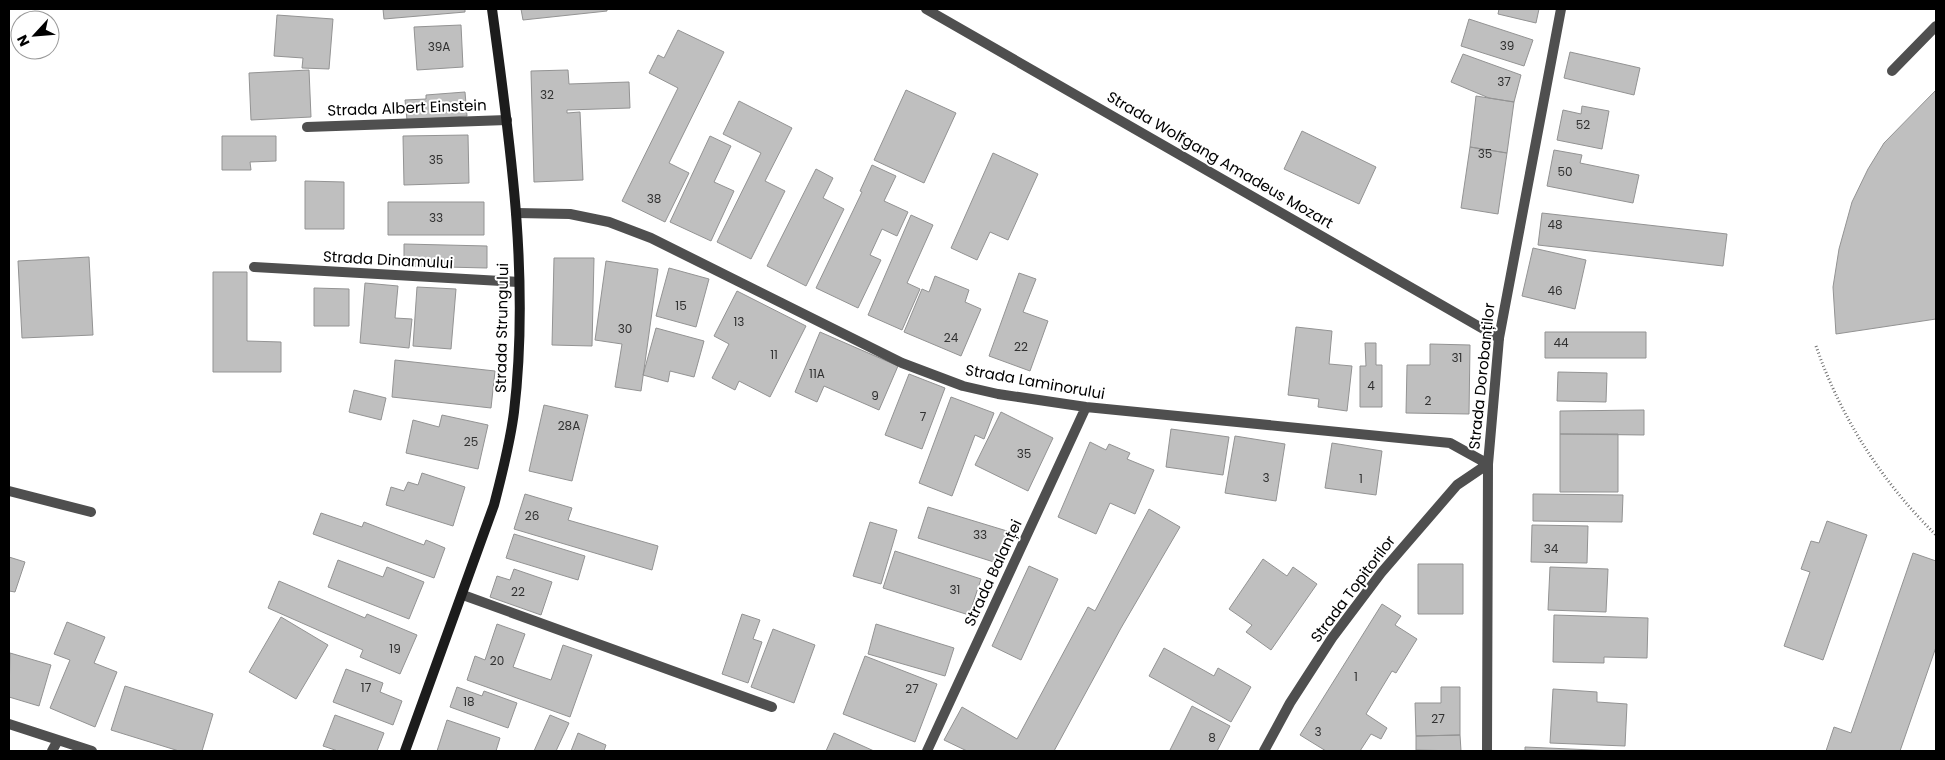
<svg xmlns="http://www.w3.org/2000/svg" width="1945" height="760" viewBox="0 0 1945 760" font-family="Poppins,sans-serif">
<style>
.building{fill:#bfbfbf;stroke:#939393}
.lines{fill:none;stroke-linecap:round;stroke-linejoin:round}
.path{stroke:#717171;stroke-width:3;stroke-dasharray:1 2.5;stroke-linecap:butt}
.lane{stroke:#4f4f4f;stroke-width:10}
.street{stroke:#4f4f4f;stroke-width:10}
.secondary{stroke:#1c1c1c;stroke-width:10}
.labels{text-anchor:middle;stroke-width:4;stroke-linejoin:round;paint-order:stroke}
.number-label{font-size:12px;fill:#303030}
.street-label{font-size:15px;fill:#000;stroke:#fff}
</style>
<rect width="100%" height="100%" fill="#fff"/>
<path class="building" d="M383,9H465V12L384,19Z
M521,9H607V11L523,20Z
M1499,9H1539L1536,23L1498,14Z
M277,15L333,19L329,69L302,68L303,58L274,56Z
M1469,19L1533,40L1524,66L1461,46Z
M461,25L463,67L417,70L414,27Z
M678,30L724,52L669,163L689,173L665,222L622,201L678,88L649,73L658,55L664,58Z
M1570,52L1640,68L1634,95L1564,78Z
M1463,54L1521,75L1514,102L1489,98L1451,82Z
M309,70L311,117L251,120L249,73Z
M568,70L569,84L629,82L630,108L567,110V113L580,112L583,180L534,182L531,71Z
M906,90L956,113L924,183L874,160Z
M1936,90V319L1836,334L1833,287L1839,249L1852,202L1868,169L1884,143Z
M465,92L467,116L407,120L405,100L426,99V95Z
M1476,96L1514,102L1507,153L1470,147Z
M739,101L792,128L765,181L785,191L751,259L717,242L761,153L723,134Z
M1582,106L1609,111L1602,149L1557,140L1563,110L1581,114Z
M1302,131L1376,167L1359,204L1284,169Z
M468,135L469,183L404,185L403,136Z
M222,136H276V161L250,162L251,170H222Z
M710,136L731,146L714,182L734,191L711,241L670,222Z
M1470,147L1507,153L1498,214L1461,208Z
M1554,150L1582,155L1580,163L1639,175L1633,203L1547,186Z
M993,153L1038,174L1008,240L990,232L977,260L951,248Z
M872,165L896,176L884,201L908,212L897,236L882,229L870,255L881,260L858,308L816,288L862,192L860,191Z
M816,169L833,178L823,198L844,209L806,286L767,266Z
M305,181L344,182V229H305Z
M388,202H484V235H388Z
M1542,213L1727,234L1723,266L1538,245Z
M911,215L933,225L907,283L920,289L902,330L868,315Z
M404,244L487,246V268L404,266Z
M1533,248L1586,260L1575,309L1522,296Z
M89,257L93,335L22,338L18,261Z
M554,258H594L592,346L552,345Z
M606,261L658,269L641,391L615,387L622,344L595,340Z
M669,268L709,279L696,327L656,316Z
M213,272H247V341L281,342V372H213Z
M1019,273L1036,279L1023,312L1048,321L1030,371L989,356Z
M935,276L969,290L965,302L981,309L961,356L904,332L922,289L929,292Z
M365,283L398,286L395,318L412,319L409,348L360,343Z
M417,287L456,289L451,349L413,346Z
M314,288L349,289V326H314Z
M737,291L806,326L770,397L739,381L735,390L712,378L729,344L714,336Z
M1296,327L1332,331L1329,364L1352,366L1347,411L1318,407L1319,399L1288,395Z
M656,328L704,341L694,377L670,371L668,382L643,375Z
M820,332L898,366L879,410L824,386L817,402L795,392Z
M1545,332H1646V358H1545Z
M1365,343H1376V365H1382V407H1360V366H1366Z
M1430,344L1470,345L1469,414L1406,413L1407,365H1430Z
M395,360L495,371L491,408L392,397Z
M1558,372L1607,373L1606,402L1557,401Z
M909,374L945,388L922,449L885,435Z
M354,390L386,398L381,420L349,412Z
M951,397L994,413L984,439L975,435L952,496L919,483Z
M544,405L588,415L572,481L529,471Z
M1644,410V435L1560,434V411Z
M1001,412L1053,438L1028,491L975,465Z
M442,415L488,425L478,469L406,453L413,420L439,427Z
M1171,429L1229,437L1223,475L1166,467Z
M1560,434H1618V492H1560Z
M1235,436L1285,444L1276,501L1225,493Z
M1090,442L1106,450L1109,444L1130,453L1127,459L1154,470L1135,514L1110,503L1096,534L1058,517Z
M1332,443L1382,451L1376,495L1325,488Z
M422,473L465,487L453,526L386,505L391,487L404,491L408,482L418,485Z
M525,494L572,508L568,520L658,546L652,570L514,529Z
M1533,494L1623,495L1622,522L1533,521Z
M928,507L1007,531L997,563L918,538Z
M1149,509L1180,527L1121,628L1054,751H967L944,740L962,707L1017,739L1088,607L1095,611Z
M321,513L362,527L364,522L424,545L426,540L445,548L434,578L313,534Z
M1827,521L1867,535L1823,660L1784,646L1810,572L1801,569L1811,541L1819,543Z
M870,522L897,530L881,584L853,576Z
M1532,525L1588,526L1587,563L1531,562Z
M514,534L585,556L578,580L506,558Z
M895,551L981,579L969,615L883,588Z
M1913,553L1936,561V647L1900,751H1826L1834,727L1851,733Z
M9,557L25,562L15,592L9,591Z
M1263,559L1287,576L1293,567L1317,584L1271,650L1246,632L1252,625L1229,609Z
M338,560L383,577L387,567L424,582L409,619L328,587Z
M1418,564H1463V614H1418Z
M1029,566L1058,579L1021,660L992,646Z
M1550,567L1608,569L1606,612L1548,610Z
M514,569L552,582L541,615L490,597L497,576L510,580Z
M279,581L365,618L367,614L417,635L400,674L360,657L363,650L268,608Z
M1382,604L1401,616L1395,625L1417,639L1396,673L1392,671L1366,714L1387,728L1381,739L1371,734L1360,751H1326L1300,735Z
M742,614L760,620L753,639L762,642L748,683L722,674Z
M1554,615L1648,618L1647,658L1604,657V663L1553,662Z
M281,617L328,645L296,699L249,672Z
M67,622L105,637L94,663L117,672L95,727L50,708L70,660L54,654Z
M497,624L525,634L513,667L551,680L563,645L592,655L570,717L467,680L475,656L485,660Z
M876,624L954,648L945,676L868,654Z
M773,629L815,645L794,703L751,687Z
M1164,648L1214,676L1218,668L1251,687L1231,722L1149,676Z
M10,653L51,665L39,706L9,697Z
M865,656L937,684L915,742L843,714Z
M346,669L383,683L380,692L402,701L393,725L333,702Z
M125,686L213,714L202,751H179L111,730Z
M457,687L482,696L484,691L517,703L508,728L450,707Z
M1441,687H1460V735L1416,736L1415,703H1441Z
M1553,689L1597,692V702L1627,704L1625,746L1550,743Z
M1192,706L1230,726L1217,751H1174L1170,750Z
M335,715L384,733L377,751H338L323,746Z
M550,715L569,723L556,751H534Z
M447,720L500,738L496,751H437Z
M578,733L606,745L604,751H571Z
M834,733L874,751H826Z
M1460,735L1461,751L1416,750V736Z
M1525,747L1615,751H1525Z"/>
<g class="lines">
<path class="path" d="M1816,346C1841,418 1882,482 1936,535"/>
<path class="lane" d="M926,9L1499,338
M1892,71L1936,26"/>
<path class="street" d="M307,127L507,120
M516,213L570,214L609,222L651,238L902,363L963,386L998,394L1086,407L1450,443L1488,464
M254,267L519,282
M9,491L91,512
M463,595L772,707
M9,724L92,751
M52,751L58,740
M927,751L1086,407
M1264,751L1290,703L1332,638L1381,573L1457,485L1488,464
M1487,751L1488,464L1499,338L1561,9"/>
<path class="secondary" d="M405,751L494,505C502,474 510,444 514,412C530,278 510,142 492,9"/>
</g>
<g class="labels">
<g class="number-label">
<text x="1507" y="50">39</text>
<text x="439" y="51">39A</text>
<text x="1504" y="86">37</text>
<text x="547" y="99">32</text>
<text x="1583" y="129">52</text>
<text x="1485" y="158">35</text>
<text x="436" y="164">35</text>
<text x="1565" y="176">50</text>
<text x="654" y="203">38</text>
<text x="436" y="222">33</text>
<text x="1555" y="229">48</text>
<text x="1555" y="295">46</text>
<text x="681" y="310">15</text>
<text x="739" y="326">13</text>
<text x="625" y="333">30</text>
<text x="951" y="342">24</text>
<text x="1561" y="347">44</text>
<text x="1021" y="351">22</text>
<text x="774" y="359">11</text>
<text x="1457" y="362">31</text>
<text x="817" y="378">11A</text>
<text x="1371" y="390">4</text>
<text x="875" y="400">9</text>
<text x="1428" y="405">2</text>
<text x="923" y="421">7</text>
<text x="569" y="430">28A</text>
<text x="471" y="446">25</text>
<text x="1024" y="458">35</text>
<text x="1266" y="482">3</text>
<text x="1361" y="483">1</text>
<text x="532" y="520">26</text>
<text x="980" y="539">33</text>
<text x="1551" y="553">34</text>
<text x="955" y="594">31</text>
<text x="518" y="596">22</text>
<text x="395" y="653">19</text>
<text x="497" y="665">20</text>
<text x="1356" y="681">1</text>
<text x="366" y="692">17</text>
<text x="912" y="693">27</text>
<text x="469" y="706">18</text>
<text x="1438" y="723">27</text>
<text x="1318" y="736">3</text>
<text x="1212" y="742">8</text>
</g>
<g class="street-label">
<text transform="translate(407 108) rotate(-2)" y="5">Strada Albert Einstein</text>
<text transform="translate(1220 160) rotate(30)" y="5">Strada Wolfgang Amadeus Mozart</text>
<text transform="translate(388 260) rotate(3)" y="5">Strada Dinamului</text>
<text transform="translate(502 328) rotate(-89)" y="5">Strada Strungului</text>
<text transform="translate(1482 376) rotate(-84)" y="5">Strada Dorobanților</text>
<text transform="translate(1035 382) rotate(10)" y="5">Strada Laminorului</text>
<text transform="translate(993 573) rotate(-65)" y="5">Strada Balanței</text>
<text transform="translate(1353 589) rotate(-53)" y="5">Strada Topitorilor</text>
</g>
</g>
<rect width="1945" height="760" fill="none" stroke="#000000" stroke-width="20"/>
<g transform="translate(35 35) rotate(244)"><circle r="24" fill="#ffffff" stroke="#999999"/>
<path d="M0-4L9 19L0 12L-9 19Z" fill="#000000"/>
<text y="-8" font-size="14" font-weight="bold" text-anchor="middle" fill="#000000">N</text>
</g>
</svg>
